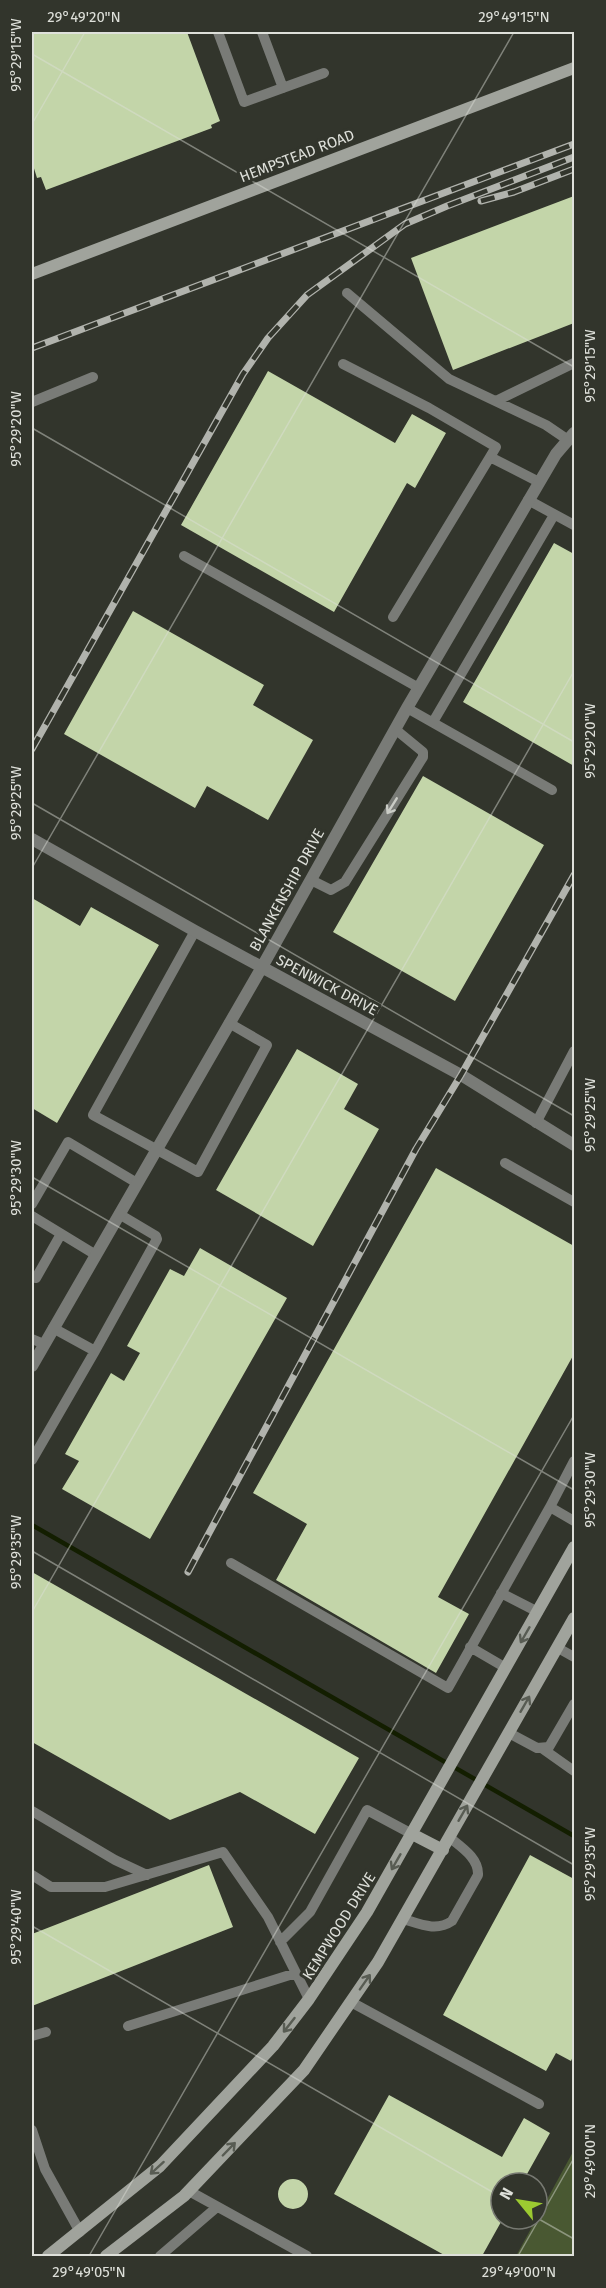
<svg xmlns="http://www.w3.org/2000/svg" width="606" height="2288" viewBox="0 0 606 2288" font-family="'Fira Sans',sans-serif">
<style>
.green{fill:#495832}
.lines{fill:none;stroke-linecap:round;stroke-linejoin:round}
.stream{stroke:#131e00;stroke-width:4.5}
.building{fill:#c3d5a9}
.lane{stroke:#797b77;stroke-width:10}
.street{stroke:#797b77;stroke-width:12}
.secondary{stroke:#a0a39c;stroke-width:12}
.rail-casing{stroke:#b1b3ad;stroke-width:7}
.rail{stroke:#32352c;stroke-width:4.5;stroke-dasharray:14;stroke-linecap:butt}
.oneway{stroke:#caccc6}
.oneway2{stroke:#585c53}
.ticks{fill:none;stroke:#dee0da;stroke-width:1.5;stroke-opacity:0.45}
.labels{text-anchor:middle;stroke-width:6;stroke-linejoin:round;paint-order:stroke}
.street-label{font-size:15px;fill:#dee0da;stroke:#32352c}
.neatline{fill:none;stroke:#dee0da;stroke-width:2}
.ticks-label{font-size:15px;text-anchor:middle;fill:#dee0da}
</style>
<rect width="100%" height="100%" fill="#32352c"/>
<path class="green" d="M574,2150V2256H516Z"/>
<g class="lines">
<path class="stream" d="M32,1525L574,1836"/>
</g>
<path class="building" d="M32,32H187L220,121L211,125L212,128L46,190L41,177L37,178L32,162Z
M574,196V323L453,370L411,258Z
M268,371L395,443L412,414L446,433L415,488L407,483L334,612L181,525Z
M554,543L574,554V766L463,702Z
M133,611L264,685L253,705L313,740L268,820L207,786L195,808L64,734Z
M423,776L544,845L455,1001L333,932Z
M32,898L80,926L91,907L159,945L57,1123L32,1108Z
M297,1049L358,1084L344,1109L379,1129L313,1246L216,1190Z
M436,1168L574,1246V1354L438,1597L469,1614L436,1673L276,1580L307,1524L253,1493Z
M200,1248L287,1298L150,1539L62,1489L79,1461L65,1454L111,1373L124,1381L140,1353L127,1346L170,1269L184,1276Z
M32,1572L359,1758L315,1834L240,1792L170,1820L32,1742Z
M530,1855L574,1879V2054L571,2061L556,2053L546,2071L443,2015Z
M209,1865L233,1927L32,2006V1934Z
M389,2095L502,2157L524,2118L550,2133L522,2183H501V2222L482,2256H446L334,2194Z
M278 2194a15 15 0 1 1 30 0a15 15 0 1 1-30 0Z"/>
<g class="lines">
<path class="lane" d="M218,32L244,102L324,73
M262,32L283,88
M347,293L449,379L546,425L568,440
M343,364L429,408L496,447L490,457
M496,401L574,363
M32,402L93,377
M528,500L574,525
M184,556L419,688
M393,617L490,457L539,482
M407,708L552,790
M433,722L554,515
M311,880L331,890L345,882L423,757V752L395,729
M195,931L93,1115L198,1172L267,1045L229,1023
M536,1123L574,1051
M505,1163L574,1202
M32,1204L68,1142L137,1183
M32,1216L96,1255
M32,1276L36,1278L61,1234
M53,1328L95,1351
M32,1339L44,1344
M32,1460L95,1351L157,1239L156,1236L119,1214
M574,1461L550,1507L574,1521
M231,1563L448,1688L550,1507
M501,1593L538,1612
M470,1647L506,1668
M558,1648L574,1657
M509,1733L537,1748L549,1747L574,1704
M543,1749L574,1771
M32,1811L115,1860L147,1875
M32,1875L51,1887H105L223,1852L268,1917L309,1999
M403,1919C420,1924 436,1932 452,1921L478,1875C479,1858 461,1847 449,1837
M280,1942L310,1912L367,1810L412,1834
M351,2002L539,2104
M128,2026L296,1973
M32,2036L46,2032
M32,2130L45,2169L80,2232
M189,2191L307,2256
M160,2256L217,2207"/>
<path class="street" d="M32,839L195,931L461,1075L574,1145
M32,1366L262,967L407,708L556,454L574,433"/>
<path class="secondary" d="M32,274L574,68
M412,1834L443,1850
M48,2256L160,2166L273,2046L309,1999L367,1912L574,1547
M106,2256L184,2196L304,2070L378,1962L574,1618"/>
<defs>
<path id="rail" d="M481,201L514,192L574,169
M32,348L574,144
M32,749L243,374L268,338L307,295L405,224L447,206L574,157
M188,1572L416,1149L461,1075L574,875"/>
</defs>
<use href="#rail" class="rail-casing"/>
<use href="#rail" class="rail"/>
</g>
<defs><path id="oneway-shaft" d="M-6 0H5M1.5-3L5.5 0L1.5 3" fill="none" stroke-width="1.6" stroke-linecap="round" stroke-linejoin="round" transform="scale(1.5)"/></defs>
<use class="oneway" href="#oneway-shaft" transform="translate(392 806) rotate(122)"/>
<g class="oneway2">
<use href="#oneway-shaft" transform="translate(525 1635) rotate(120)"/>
<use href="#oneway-shaft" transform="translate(525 1704) rotate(-60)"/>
<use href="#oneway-shaft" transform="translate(463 1813) rotate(-60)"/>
<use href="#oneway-shaft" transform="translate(396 1862) rotate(120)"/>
<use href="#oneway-shaft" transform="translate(365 1982) rotate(-55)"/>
<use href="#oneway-shaft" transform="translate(289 2025) rotate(128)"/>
<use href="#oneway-shaft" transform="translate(229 2149) rotate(-46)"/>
<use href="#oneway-shaft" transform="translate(157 2168) rotate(138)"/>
</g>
<path class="ticks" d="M32,54L574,367M32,124L85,32M32,428L574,742M32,803L574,1116M32,868L514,32M32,1177L574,1490M32,1551L574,1865M32,1612L574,671M32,1926L501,2197M537,2218L574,2239M89,2256L574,1415M518,2256L574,2158"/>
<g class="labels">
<g class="street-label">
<text transform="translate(297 156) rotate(-21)" y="5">HEMPSTEAD ROAD</text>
<text transform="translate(287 890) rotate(-61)" y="5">BLANKENSHIP DRIVE</text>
<text transform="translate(327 985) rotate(28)" y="5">SPENWICK DRIVE</text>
<text transform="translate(339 1926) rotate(-58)" y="5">KEMPWOOD DRIVE</text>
</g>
</g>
<rect width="606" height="2288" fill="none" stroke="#32352c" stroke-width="66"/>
<g transform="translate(519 2201) rotate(300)"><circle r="28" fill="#32352c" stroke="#777972" stroke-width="1.5"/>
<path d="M0-4.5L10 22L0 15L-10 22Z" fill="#9cca31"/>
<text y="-9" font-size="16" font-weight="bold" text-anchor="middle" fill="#dee0da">N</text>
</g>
<rect x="33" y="33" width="540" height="2222" class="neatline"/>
<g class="ticks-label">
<text x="84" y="22">29°49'20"N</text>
<text x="514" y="22">29°49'15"N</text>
<text transform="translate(16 55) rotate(-90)" y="5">95°29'15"W</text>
<text transform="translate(590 366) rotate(-90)" y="5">95°29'15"W</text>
<text transform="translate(16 429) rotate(-90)" y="5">95°29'20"W</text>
<text transform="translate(590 741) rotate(-90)" y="5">95°29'20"W</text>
<text transform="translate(16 803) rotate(-90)" y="5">95°29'25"W</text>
<text transform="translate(590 1115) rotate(-90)" y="5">95°29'25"W</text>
<text transform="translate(16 1178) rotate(-90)" y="5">95°29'30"W</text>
<text transform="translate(590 1490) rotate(-90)" y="5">95°29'30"W</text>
<text transform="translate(16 1552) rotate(-90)" y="5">95°29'35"W</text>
<text transform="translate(590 1864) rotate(-90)" y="5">95°29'35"W</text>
<text transform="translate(16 1927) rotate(-90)" y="5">95°29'40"W</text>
<text transform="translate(590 2161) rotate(-90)" y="5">29°49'00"N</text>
<text x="89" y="2277">29°49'05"N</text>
<text x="519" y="2277">29°49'00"N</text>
</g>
</svg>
